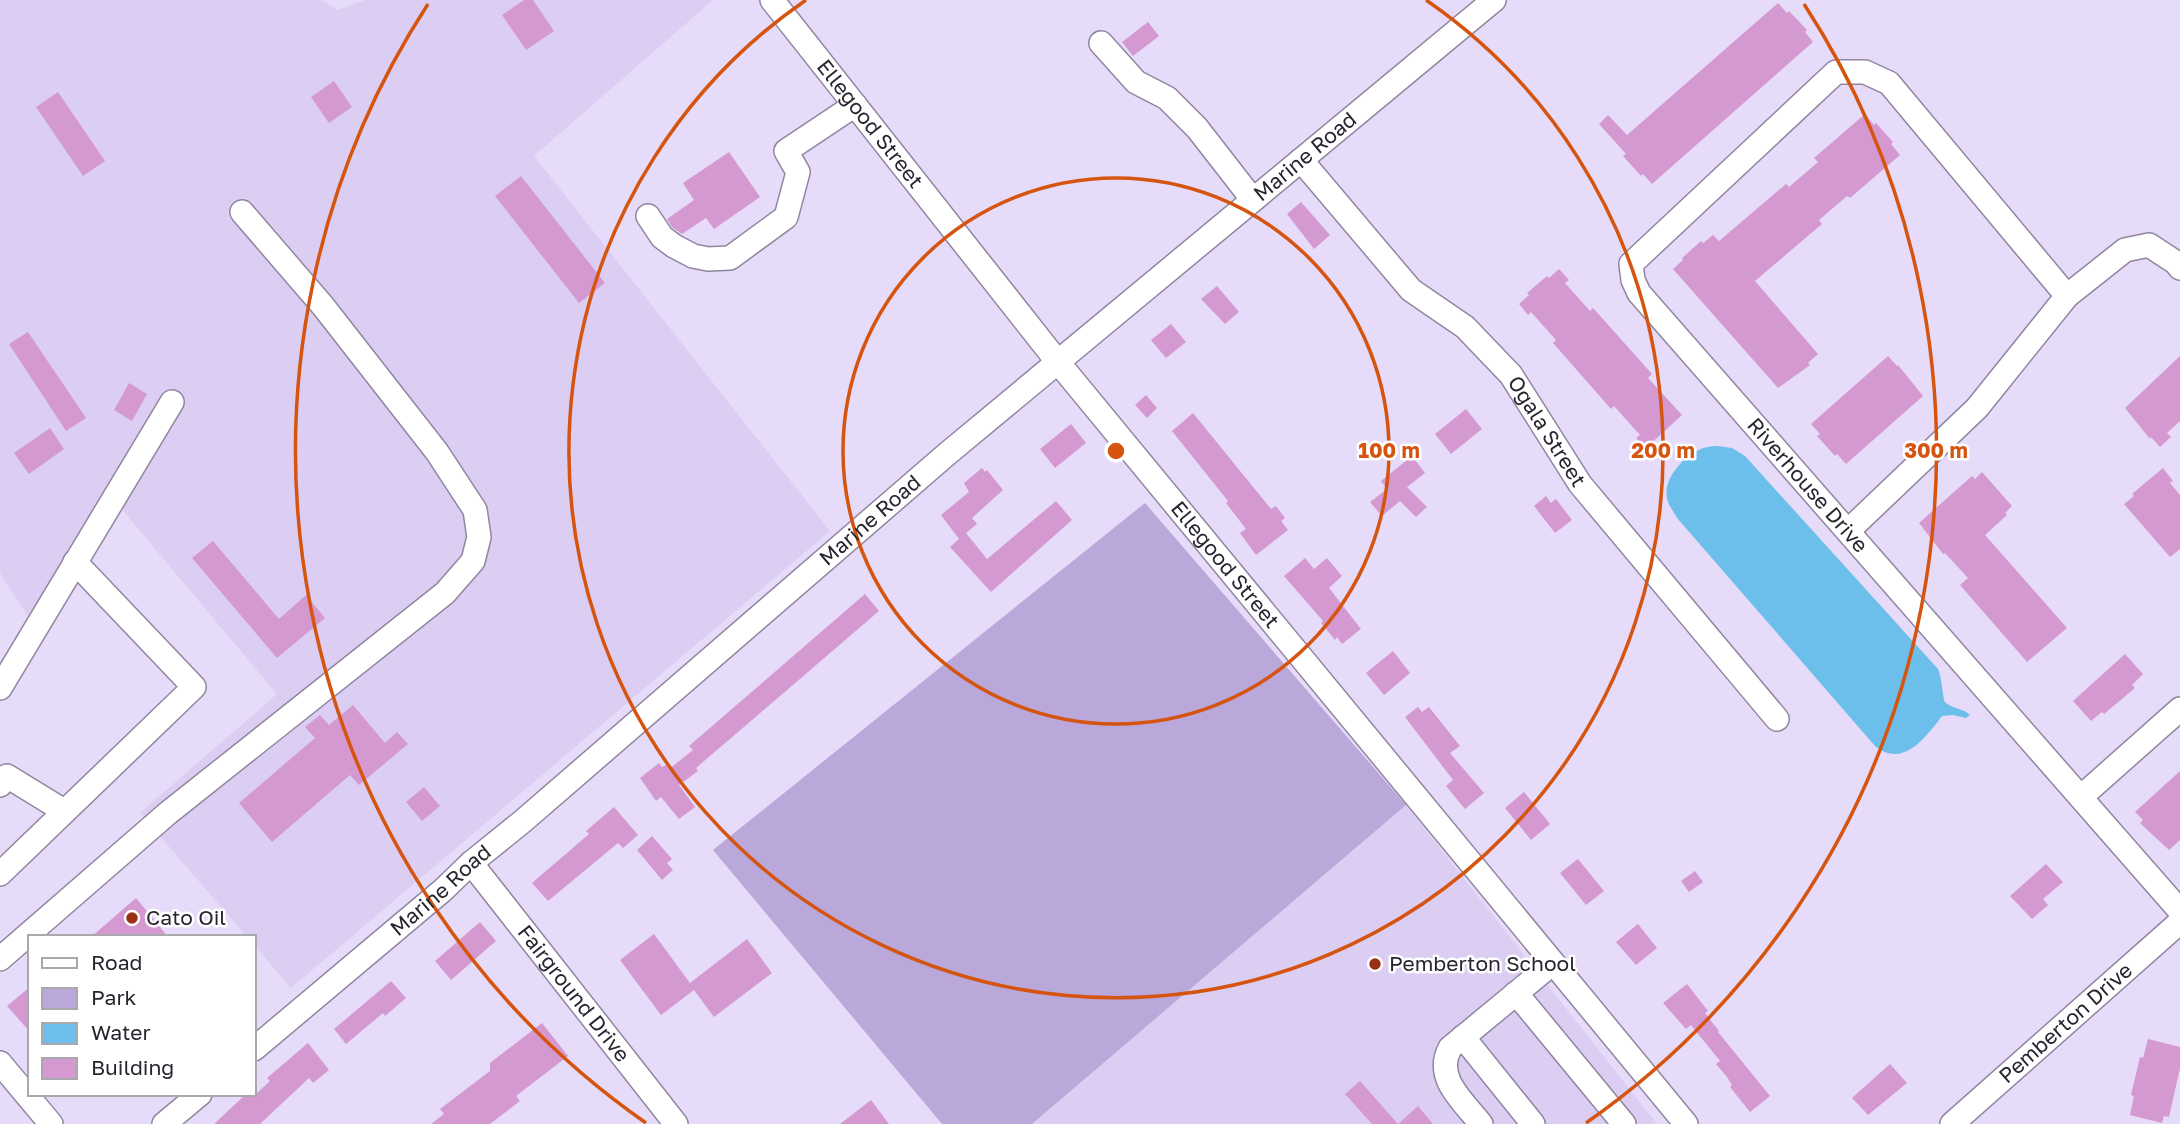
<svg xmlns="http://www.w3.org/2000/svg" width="2180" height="1124" viewBox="0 0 2180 1124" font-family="'Golos Text',sans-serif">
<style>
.built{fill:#dccef2}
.green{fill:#bba8da}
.water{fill:#6cbfeb}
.building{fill:#d599d1}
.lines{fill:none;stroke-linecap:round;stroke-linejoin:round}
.minor-casing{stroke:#9086a0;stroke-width:26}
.minor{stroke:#fff;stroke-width:23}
.ring{fill:none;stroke:#d55410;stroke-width:3.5}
.poi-dot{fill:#983015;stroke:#fff;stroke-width:2.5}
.labels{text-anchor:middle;stroke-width:5;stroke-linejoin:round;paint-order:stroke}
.street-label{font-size:21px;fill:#29252f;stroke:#fff}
.poi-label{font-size:21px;fill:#29252f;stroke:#fff;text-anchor:start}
.centre{fill:#d55410;stroke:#fff;stroke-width:3.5}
.ring-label{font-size:21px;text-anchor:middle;font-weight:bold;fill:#d55410;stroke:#fff;stroke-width:5;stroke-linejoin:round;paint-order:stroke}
</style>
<rect width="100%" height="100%" fill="#e6dbf8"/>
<path class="built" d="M0,0H322L337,10L365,0H713L534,156L830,531L291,988L254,945V937H247L140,813L277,694L108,493L32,623L0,573Z
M1406,805L1657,1124H1032Z"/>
<path class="green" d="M1145,503L1406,805L1032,1124H942L713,850Z"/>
<path class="water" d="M1718,446L1732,448L1745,456L1938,669C1942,677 1943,700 1945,702C1952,709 1963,708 1970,715L1966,718L1953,715L1942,716C1926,737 1903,769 1875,746L1677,518C1674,512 1668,505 1667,498C1663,478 1684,456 1701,449C1705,447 1712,446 1718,446Z"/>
<path class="building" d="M524,0H533L554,31L526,50L502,15Z
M1778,3L1787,13L1789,11L1807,30L1805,32L1813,42L1652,184L1643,174L1641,176L1623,156L1626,154L1599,124L1608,115L1627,135Z
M1148,22L1159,36L1133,56L1122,42Z
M334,81L352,107L329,123L311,97Z
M58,92L105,161L83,176L36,107Z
M1865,114L1874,125L1876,123L1893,142L1891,144L1900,155L1850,198L1847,196L1819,220L1822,224L1755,281L1818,354L1808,363L1810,365L1778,388L1673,269L1683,260L1682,258L1701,241L1703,243L1713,235L1719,241L1786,184L1789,187L1818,162L1814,158Z
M729,152L760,197L714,229L706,218L682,234L672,227L667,219L694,200L683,183Z
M521,176L605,283L579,303L495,196Z
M1301,202L1330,235L1314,249L1287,214Z
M1559,269L1569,280L1565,283L1590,311L1593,308L1602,318L1652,374L1648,378L1682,415L1646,448L1636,438L1640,435L1614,406L1611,409L1597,393L1553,343L1556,340L1531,312L1528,315L1519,304L1529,295L1527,293L1547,276L1549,278Z
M1217,286L1239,312L1225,324L1201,299Z
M1171,324L1186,342L1166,358L1151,340Z
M28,332L86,418L66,431L9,344Z
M1888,356L1897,366L1898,365L1923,396L1846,464L1837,454L1835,456L1817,436L1820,434L1811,424Z
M2180,356V421L2167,433L2171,437L2160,447L2151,437L2150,439L2125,408Z
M129,383L147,394L132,421L114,410Z
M1146,395L1157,408L1147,418L1135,405Z
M1466,409L1482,429L1451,454L1435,434Z
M1193,413L1271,509L1276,506L1285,518L1281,521L1288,530L1256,555L1240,533L1246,529L1226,503L1228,501L1172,431Z
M1071,424L1086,443L1055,468L1040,449Z
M50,428L64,449L29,474L14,453Z
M1412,456L1425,473L1407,487L1427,507L1416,517L1400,501L1382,516L1370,502L1387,489L1381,481Z
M982,468L985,472L987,470L1003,490L972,518L977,524L966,533L987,559L1056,501L1072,520L991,592L950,547L959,539L941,515L969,492L964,483Z
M2163,468L2173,481L2170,483L2180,495V549L2170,557L2124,504L2134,496L2132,494Z
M1982,472L2012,506L2005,513L2007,515L1985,535L2067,628L2027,662L1960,585L1968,578L1945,553L1943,554L1919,523L1972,476L1975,479Z
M1546,496L1551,503L1556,499L1572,520L1555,533L1534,506Z
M213,541L279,619L306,595L325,618L277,658L192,558Z
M1305,558L1314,569L1327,558L1342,576L1329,588L1361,629L1342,644L1337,637L1335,640L1321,623L1323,621L1284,576Z
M865,594L879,611L696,768L698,771L679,785L695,807L679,819L661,797L656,801L640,778L659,763L662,767L666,765L669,769L693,750L689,746Z
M1393,651L1410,673L1384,695L1366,673Z
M2125,654L2143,674L2132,685L2135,688L2104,714L2102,712L2091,721L2073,701Z
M353,705L385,743L397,732L408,744L359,785L350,775L272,842L239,803L315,738L305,727L320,715L329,725Z
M1418,707L1422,712L1429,707L1460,746L1450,753L1484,793L1465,809L1446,786L1453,780L1405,717Z
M2180,771V840L2169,850L2140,823L2143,820L2135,812Z
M424,787L440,806L422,821L406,802Z
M1524,792L1550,824L1531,840L1505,808Z
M614,807L638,835L623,848L618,843L548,901L532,883L589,834L586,831Z
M652,836L672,859L667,863L673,870L662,880L637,850Z
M1578,859L1604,891L1586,905L1560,873Z
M2046,864L2063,882L2043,899L2048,905L2032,919L2010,896Z
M1695,871L1703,882L1689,892L1681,881Z
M136,898L168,937H91Z
M480,922L496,941L451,980L435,961Z
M1638,924L1657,948L1636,965L1616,942Z
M654,934L690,983L747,939L772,973L714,1017L694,990L661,1015L620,960Z
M391,981L406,998L385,1016L383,1013L346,1044L334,1029Z
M1687,984L1708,1011L1705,1013L1719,1031L1718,1032L1770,1096L1750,1112L1730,1087L1732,1085L1727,1077L1716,1064L1720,1061L1691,1025L1686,1029L1663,1003Z
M30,987V1032L7,1006Z
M542,1023L568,1056L516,1096L520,1101L490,1124H431L444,1114L440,1109L490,1071V1063Z
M2148,1039L2180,1047V1068L2169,1117L2164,1116L2162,1123L2130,1115L2134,1096L2131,1095L2140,1057L2143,1058Z
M308,1043L329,1070L313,1083L309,1078L260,1124H214L246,1094H256L270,1081L267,1078Z
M1890,1064L1907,1083L1868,1115L1852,1098Z
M1360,1081L1398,1124L1418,1106L1433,1124H1372L1345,1094Z
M871,1100L889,1124H840Z"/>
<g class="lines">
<defs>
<g id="minor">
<path id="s1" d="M772,0L1057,361L1686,1124"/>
<path d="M1101,43L1136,82L1167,98L1197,128L1253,200"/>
<path id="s2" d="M1301,160L1411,290L1465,327L1511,375L1580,484L1777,719"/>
<path d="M648,216L662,237L674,246L693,256L708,259L730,258L786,217L798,172L786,151L855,105"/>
<path id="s3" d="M2067,296L1889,83L1865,72H1836L1631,264L1633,280L1639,293L2180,911"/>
<path d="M1848,531L1977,408L2067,296L2125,250L2149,245L2175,262L2180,268"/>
<path d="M0,688L172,402"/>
<path d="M0,785L7,776L64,811"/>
<path d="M2081,797L2180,709"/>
<path id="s4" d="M471,863L676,1124"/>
<path d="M0,874L194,687L75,562"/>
<path d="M0,959L168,813L445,593L473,561L479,537L475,510L437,452L323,306L242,212"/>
<path d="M1516,993L1624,1124"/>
<path d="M1463,1037L1533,1124"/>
<path id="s5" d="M254,1049L443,890L471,863L523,821L947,454L1494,0"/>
<path d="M0,1063L51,1124"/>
<path d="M164,1124L200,1094"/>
<path d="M1481,1124C1463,1101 1434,1078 1450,1048L1553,963"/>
<path id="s6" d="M1952,1124L2180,922"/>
</g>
</defs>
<use href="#minor" class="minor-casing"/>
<use href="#minor" class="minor"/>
</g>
<g class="ring">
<circle cx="1116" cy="451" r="273"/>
<path d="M1426 0A547 547 0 1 1 806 0"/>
<path d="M646 1123A820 820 0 0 1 428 4M1804 4A820 820 0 0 1 1586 1123"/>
</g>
<g class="poi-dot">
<circle cx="132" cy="918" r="7"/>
<circle cx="1375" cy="964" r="7"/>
</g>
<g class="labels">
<g class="street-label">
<text dy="7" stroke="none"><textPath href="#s1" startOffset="158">Ellegood Street</textPath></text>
<text dy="7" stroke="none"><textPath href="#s5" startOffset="1379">Marine Road</textPath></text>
<text dy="7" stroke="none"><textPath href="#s2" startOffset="369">Ogala Street</textPath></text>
<text dy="7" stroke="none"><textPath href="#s3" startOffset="900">Riverhouse Drive</textPath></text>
<text dy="7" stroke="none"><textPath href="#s5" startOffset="812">Marine Road</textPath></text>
<text dy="7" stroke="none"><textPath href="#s1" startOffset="724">Ellegood Street</textPath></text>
<text dy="7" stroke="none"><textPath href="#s5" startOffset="245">Marine Road</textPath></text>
<text dy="7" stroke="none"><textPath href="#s4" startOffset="166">Fairground Drive</textPath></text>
<text dy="7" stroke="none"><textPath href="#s6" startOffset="152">Pemberton Drive</textPath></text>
</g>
<g class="poi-label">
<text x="146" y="925">Cato Oil</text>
<text x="1389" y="971">Pemberton School</text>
</g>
</g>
<circle cx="1116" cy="451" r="10" class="centre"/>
<g class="ring-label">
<text x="1389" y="458">100 m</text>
<text x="1663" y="458">200 m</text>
<text x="1936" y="458">300 m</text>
</g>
<rect x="28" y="935" width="228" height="161" fill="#ffffff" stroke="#a9a8ac" stroke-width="2"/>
<rect x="42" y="958" width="35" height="10" fill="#ffffff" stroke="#a9a8ac" stroke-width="2"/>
<text x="91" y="970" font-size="21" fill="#29252f">Road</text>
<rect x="42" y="988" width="35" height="21" fill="#bba8da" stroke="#a9a8ac" stroke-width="2"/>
<text x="91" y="1005" font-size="21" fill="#29252f">Park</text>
<rect x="42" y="1023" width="35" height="21" fill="#6cbfeb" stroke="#a9a8ac" stroke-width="2"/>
<text x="91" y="1040" font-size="21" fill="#29252f">Water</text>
<rect x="42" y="1058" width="35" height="21" fill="#d599d1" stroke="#a9a8ac" stroke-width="2"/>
<text x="91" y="1075" font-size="21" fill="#29252f">Building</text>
</svg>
